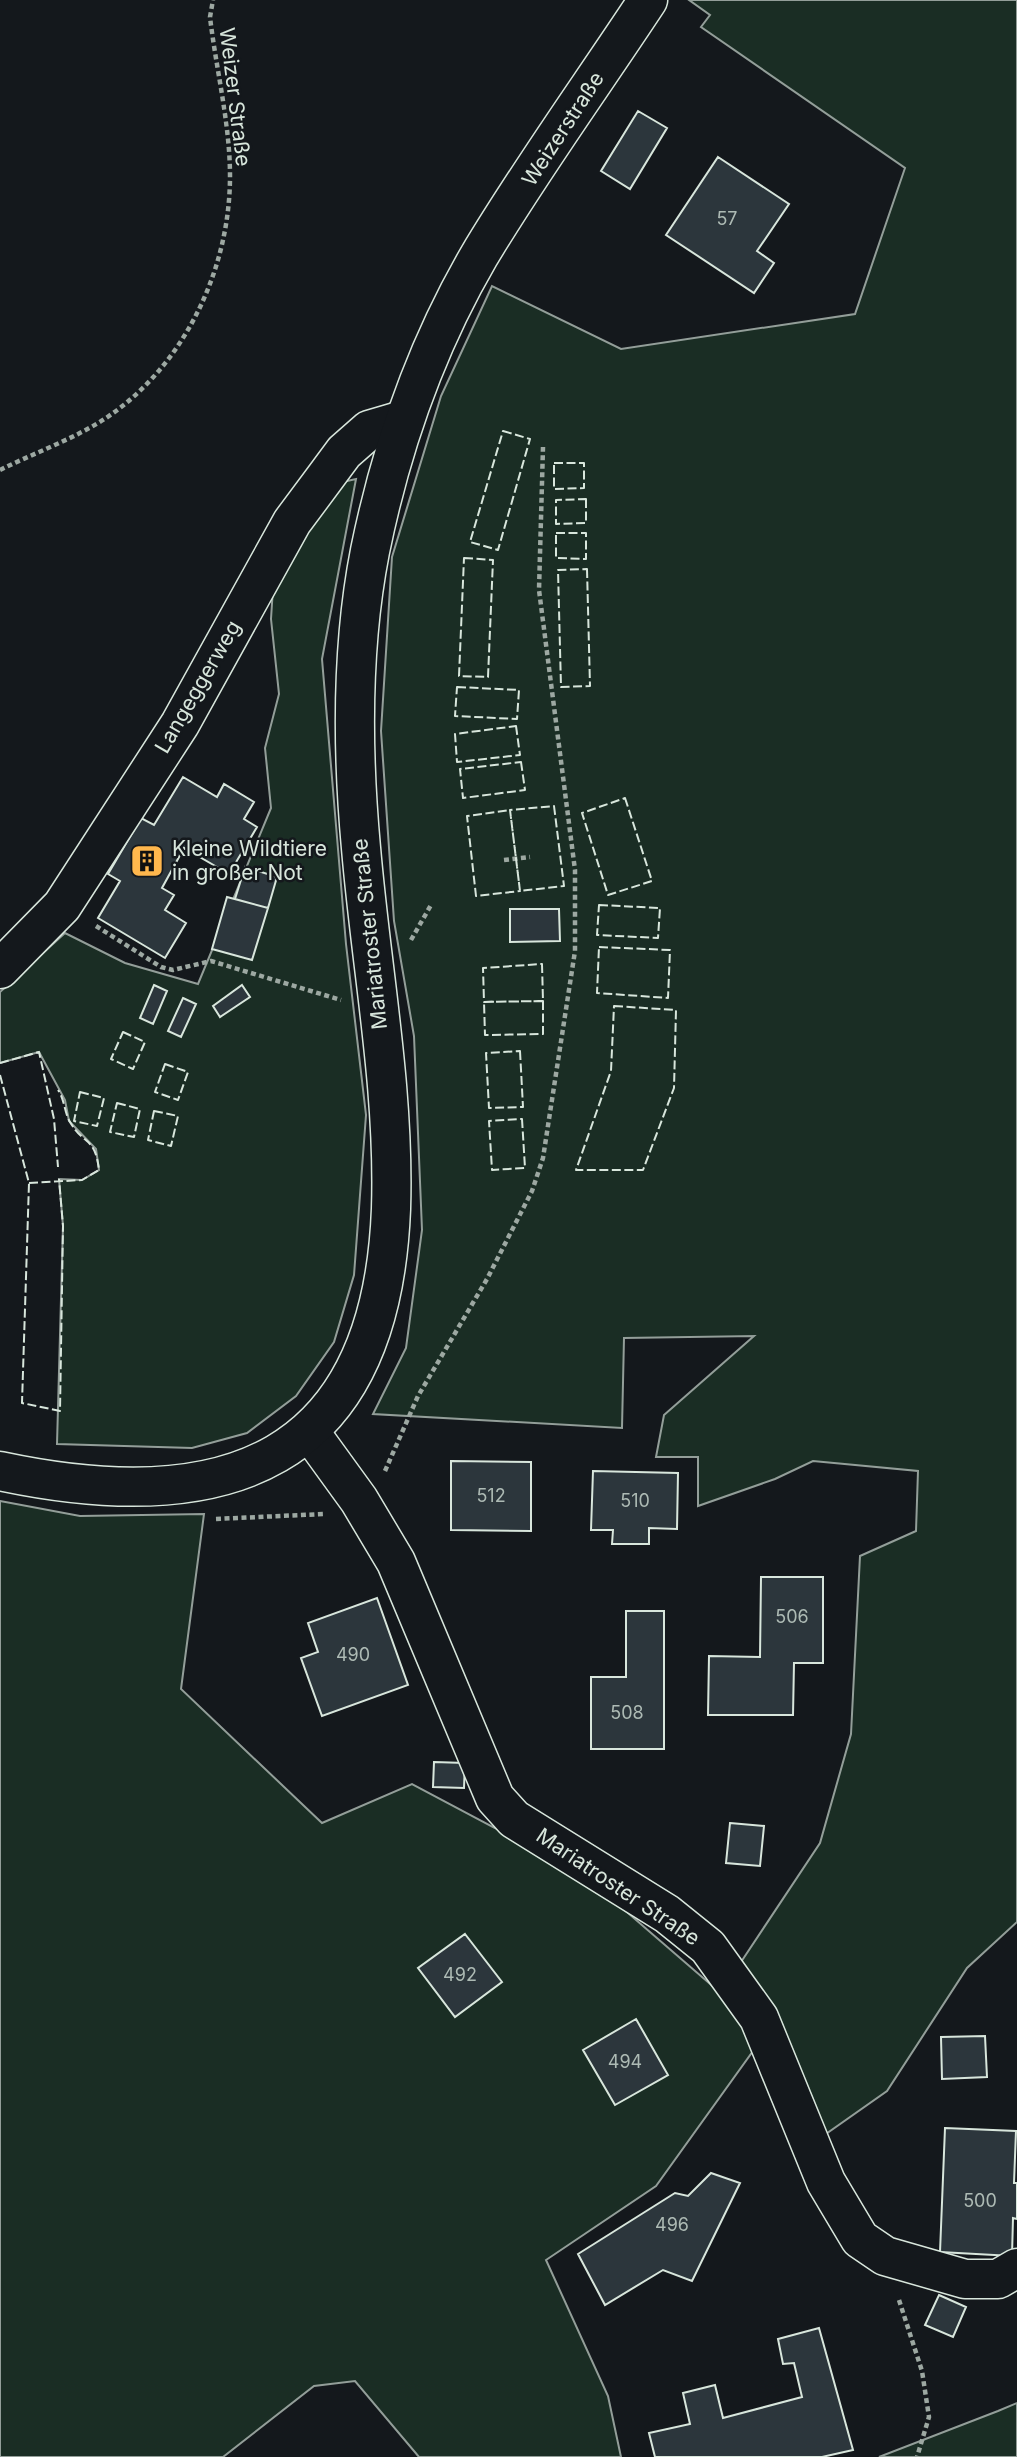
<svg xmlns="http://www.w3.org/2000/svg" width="1017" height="2457" viewBox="0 0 1017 2457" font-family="Inter,sans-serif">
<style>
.green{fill:#1a2d24;stroke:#939e99;stroke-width:2}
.building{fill:#2c363c;stroke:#d8e6dc;stroke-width:2}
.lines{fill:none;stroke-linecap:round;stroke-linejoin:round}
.minor-casing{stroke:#d8e6dc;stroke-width:41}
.major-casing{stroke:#d8e6dc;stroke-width:41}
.path{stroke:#9da8a2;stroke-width:4.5;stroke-dasharray:5 3.5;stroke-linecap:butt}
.minor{stroke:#14181c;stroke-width:38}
.major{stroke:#14181c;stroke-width:38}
.fence{stroke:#d8e6dc;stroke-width:2;stroke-dasharray:9 3.5;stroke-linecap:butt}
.labels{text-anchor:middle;stroke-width:5;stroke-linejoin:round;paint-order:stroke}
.number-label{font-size:18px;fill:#adbab4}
.street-label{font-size:21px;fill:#d8e6dc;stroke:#14181c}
.poi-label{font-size:21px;fill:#d8e6dc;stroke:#14181c;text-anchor:start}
</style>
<rect width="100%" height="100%" fill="#14181c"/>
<path class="green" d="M689,0H1017V1922L967,1968L887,2091L823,2136L739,1965L820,1843L851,1734L860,1556L916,1531L918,1471L813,1461L775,1479L698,1506V1457H656L664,1415L754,1336L624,1338L622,1428L373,1414L406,1348L422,1230L414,1036L394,921L381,731L392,557L441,396L492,286L621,349L855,314L905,168L701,27L710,15Z
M356,479L322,659L346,944L366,1115L354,1275L334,1342L296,1396L247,1433L192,1448L57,1444L63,1226L59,1179L82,1180L99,1170L96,1149L69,1121L65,1100L39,1052L0,1063V992L65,933L125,963L198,984L271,808L265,748L279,694L271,619L274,572L338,483Z
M0,1501L80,1516L204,1514L181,1689L322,1823L412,1784L495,1828L606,1894L753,2021L758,2044L656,2186L546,2260L608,2396L621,2457H419L355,2381L314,2386L223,2457H0Z
M1017,2403V2457H879L998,2411Z"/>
<path class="building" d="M638,111L667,128L630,189L601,171Z
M718,157L789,204L757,251L774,263L754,293L666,235Z
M183,777L217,797L224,784L254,802L244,819L257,827L229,874L184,848L162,888L174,895L165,910L186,923L165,958L98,918L120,881L108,874L141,818L154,825Z
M245,867L277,877L268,908L235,899Z
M227,897L268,908L252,960L212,949Z
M510,909H559L560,941L510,942Z
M154,985L167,991L153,1024L140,1018Z
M242,985L250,997L220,1017L213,1006Z
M183,998L196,1004L181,1037L168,1031Z
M451,1461L531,1462V1531L451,1530Z
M593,1471L678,1473L677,1529L649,1528V1544H612L613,1530H591Z
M761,1577H823V1663H794L793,1715H708L709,1656L760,1657Z
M377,1598L408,1685L322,1716L301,1658L318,1652L308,1623Z
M626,1611H664V1749H591V1677H626Z
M434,1762L465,1763L464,1788L433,1787Z
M730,1823L764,1826L760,1866L726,1863Z
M465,1934L502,1982L455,2017L418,1968Z
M636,2019L668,2075L615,2105L583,2050Z
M985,2036L987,2077L942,2079L941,2037Z
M945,2128L1016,2131L1014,2183H1017V2219L1013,2218L1012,2256L940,2252Z
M711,2173L740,2183L692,2281L663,2270L605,2305L578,2254L675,2193L688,2196Z
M939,2295L966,2307L953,2337L925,2325Z
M819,2328L853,2450L822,2457H655L649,2433L690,2424L683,2393L715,2385L723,2418L802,2397L794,2363L783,2364L778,2339Z"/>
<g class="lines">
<defs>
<path id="minor" d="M0,969L62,906L180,724L292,522L324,479L344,452L369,430L403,420
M309,1431L359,1500L396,1562L495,1798L514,1819L667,1914L708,1947L759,2018L826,2182L860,2239L885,2256L965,2279H998L1017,2268"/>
<path id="major" d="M0,1471C226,1519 381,1464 391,1209C395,1088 371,967 361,848C352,750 351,648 370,551C391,448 426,347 479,256C531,169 592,85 648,0"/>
</defs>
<use href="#minor" class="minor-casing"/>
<use href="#major" class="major-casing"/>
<path class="path" d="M0,470C34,453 74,439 106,418C184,366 230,270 230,176C230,123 216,69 210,17L213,0
M504,860L530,857
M96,926L161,967L173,970L211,961L341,1000
M411,940L431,905
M385,1471L418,1396L487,1279L532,1191L543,1158L575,951V870L539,590L543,447
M216,1519L323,1514
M899,2300L922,2371L929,2417L917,2457"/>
<use href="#minor" class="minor"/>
<use href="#major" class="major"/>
<path class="fence" d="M503,431L530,439L498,550L470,542Z
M554,463H584V488L554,489Z
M586,499V523L556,524V500Z
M556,533H586V559L556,558Z
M464,558L493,560L488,677L459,676Z
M587,569L590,686L561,687L558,570Z
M457,687L519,690L517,719L455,716Z
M516,726L520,755L457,762L455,734Z
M521,762L525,790L463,798L460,769Z
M625,798L652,881L608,895L582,813Z
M554,806L564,886L520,891L510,810Z
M510,810L520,891L476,896L467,816Z
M599,905L660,908L658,938L597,935Z
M599,947L670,950L668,998L597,993Z
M542,964L543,1001L484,1002L483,968Z
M543,1001V1034L485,1035L484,1002Z
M614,1006L676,1010L674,1088L643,1170H576L611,1071Z
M123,1032L145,1042L133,1069L111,1059Z
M520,1051L523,1107L489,1108L486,1053Z
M0,1063L39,1052L54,1119L58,1167
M165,1064L188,1072L178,1100L155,1092Z
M0,1075L29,1183L22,1403L60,1411L63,1226L59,1179
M80,1092L104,1098L97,1126L74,1121Z
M117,1103L140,1109L134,1137L110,1132Z
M154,1111L178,1116L171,1146L148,1140Z
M522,1119L525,1168L492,1170L489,1121Z
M29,1183L82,1180L99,1170C95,1136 84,1146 70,1122C64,1112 65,1100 58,1090"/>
</g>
<defs>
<symbol id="building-square" viewBox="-11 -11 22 22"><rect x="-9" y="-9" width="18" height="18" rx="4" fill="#ffb74d" stroke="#14181c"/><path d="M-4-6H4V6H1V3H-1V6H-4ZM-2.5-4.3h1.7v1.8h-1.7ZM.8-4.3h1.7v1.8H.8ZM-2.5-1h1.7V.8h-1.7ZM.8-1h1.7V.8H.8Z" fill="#111"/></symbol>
</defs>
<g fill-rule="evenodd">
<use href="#building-square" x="128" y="842" width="38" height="38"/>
</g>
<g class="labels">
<g class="number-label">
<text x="727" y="225">57</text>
<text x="491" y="1502">512</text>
<text x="635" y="1507">510</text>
<text x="792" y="1623">506</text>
<text x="353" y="1661">490</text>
<text x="627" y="1719">508</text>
<text x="460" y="1981">492</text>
<text x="625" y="2068">494</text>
<text x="980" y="2207">500</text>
<text x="672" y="2231">496</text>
</g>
<g class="street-label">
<text transform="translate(235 97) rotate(83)" y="7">Weizer Straße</text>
<text transform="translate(563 129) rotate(-57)" y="7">Weizerstraße</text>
<text transform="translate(198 687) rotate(-60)" y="7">Langeggerweg</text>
<text transform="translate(370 934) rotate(-96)" y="7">Mariatroster Straße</text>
<text transform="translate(618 1887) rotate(34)" y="7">Mariatroster Straße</text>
</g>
<g class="poi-label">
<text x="172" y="856">Kleine Wildtiere<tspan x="172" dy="24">in großer Not</tspan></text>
</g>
</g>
</svg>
